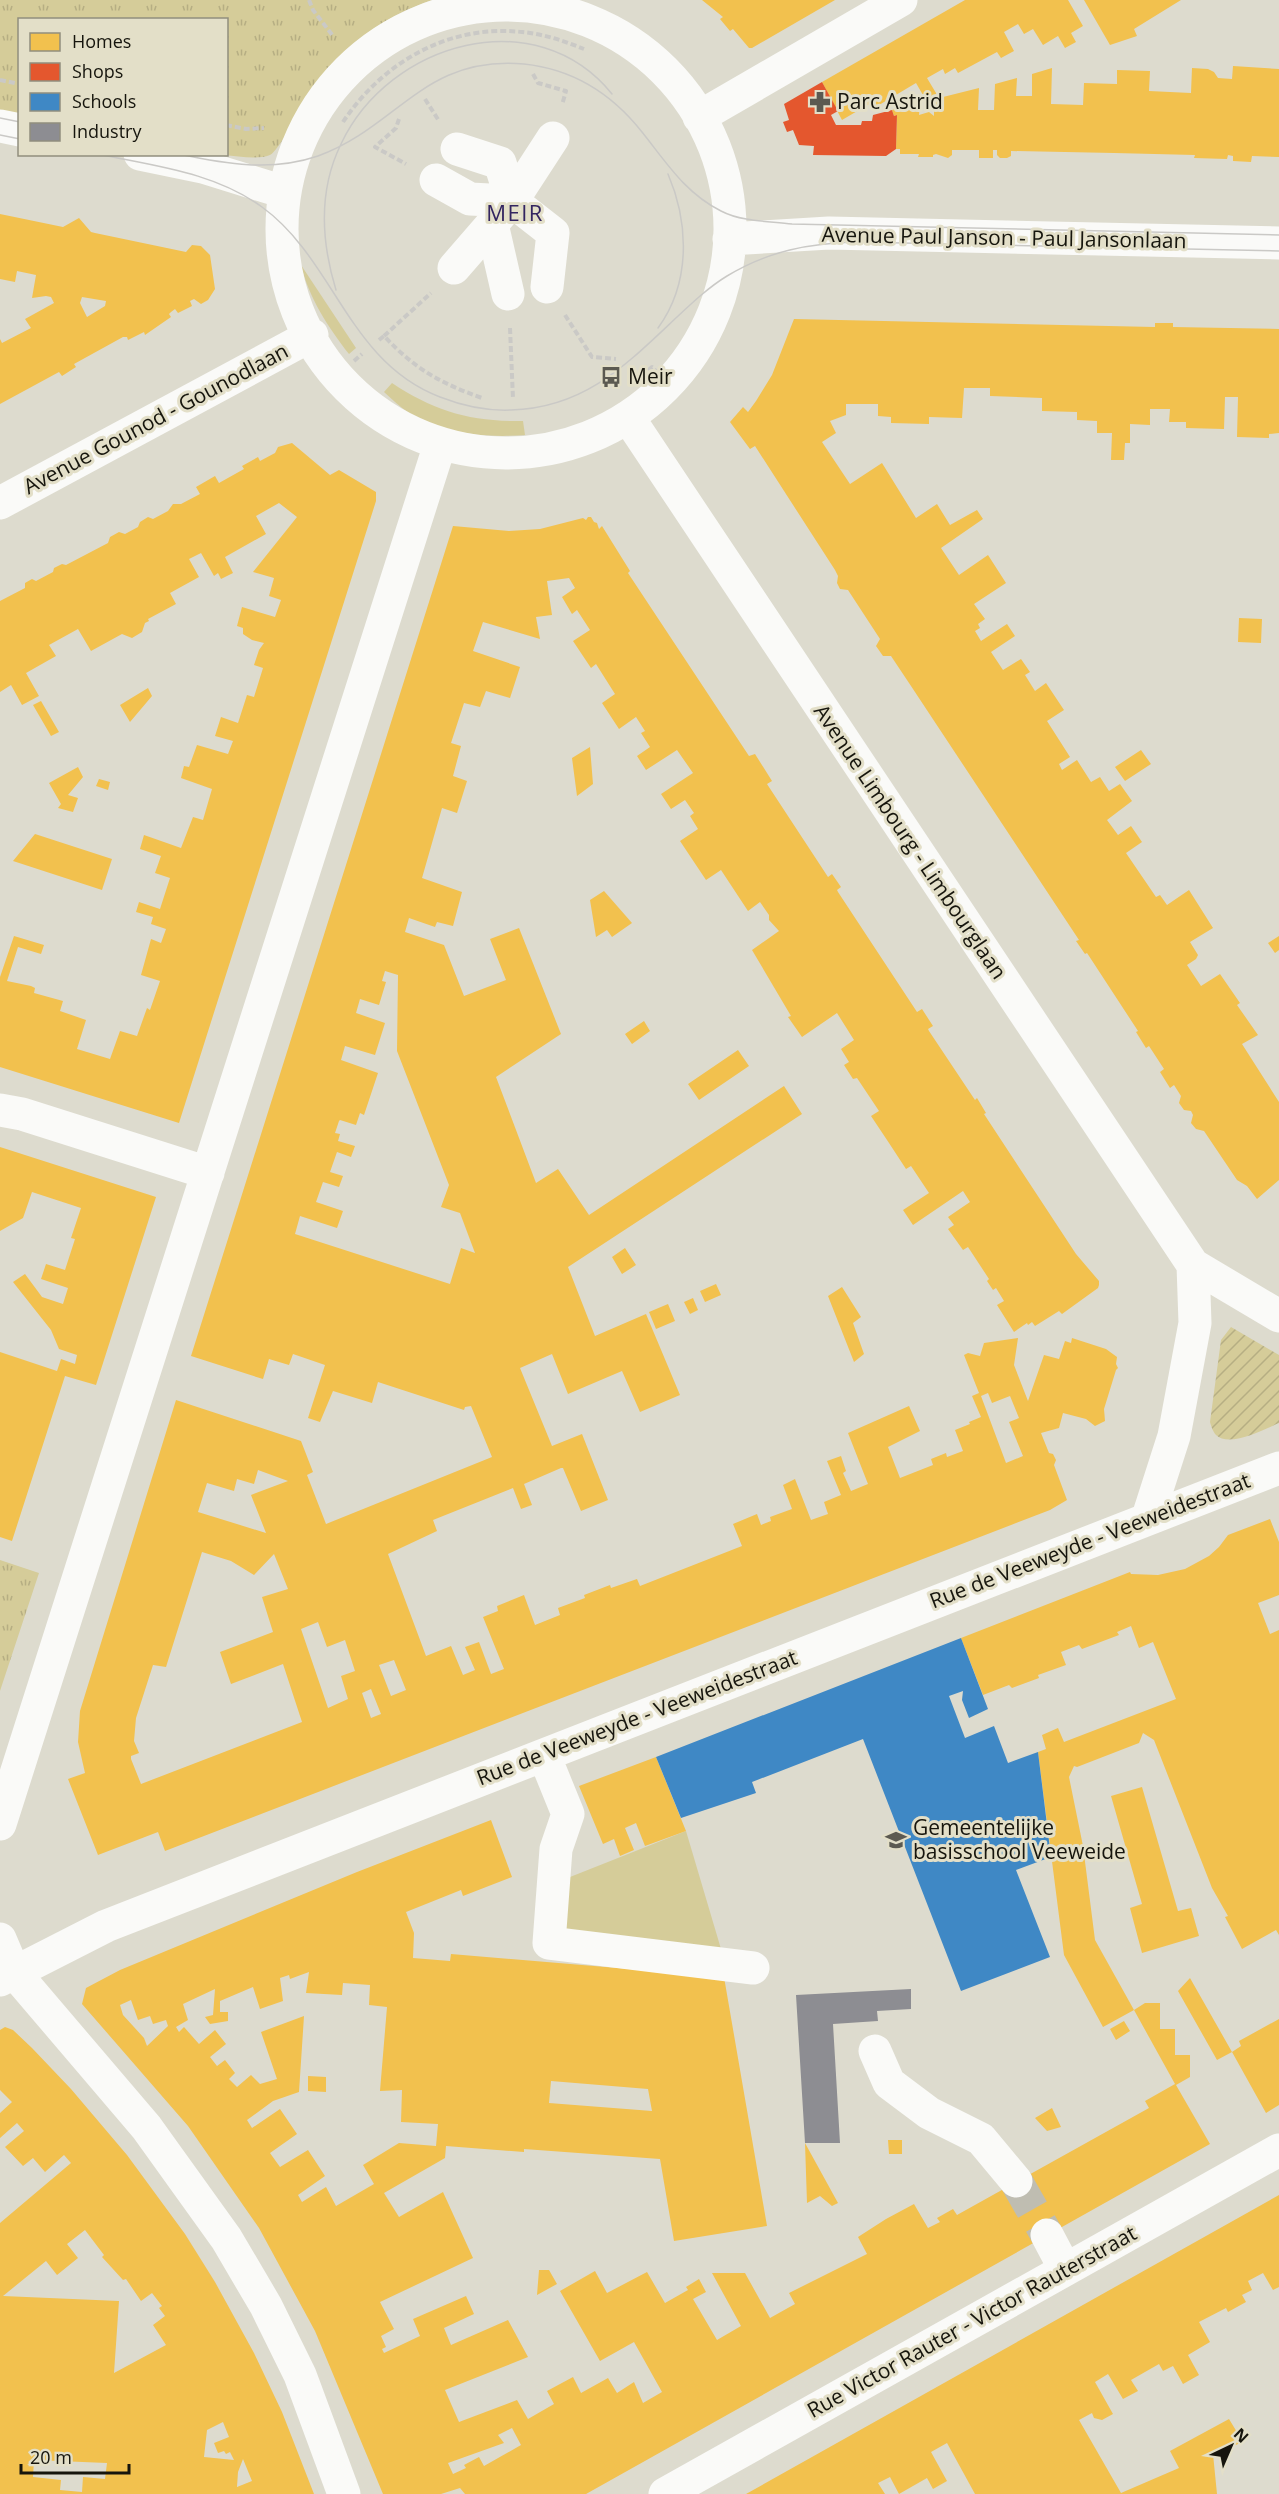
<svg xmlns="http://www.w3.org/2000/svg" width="1279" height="2494" viewBox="0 0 1279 2494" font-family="'Open Sans',sans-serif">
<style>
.grass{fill:#d5cc99}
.park{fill:url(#park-tufts)}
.garden{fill:url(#garden-furrows)}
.homes{fill:#f2c14e;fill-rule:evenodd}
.shops{fill:#e4572e}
.schools{fill:#3f88c5}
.industry{fill:#8d8d92}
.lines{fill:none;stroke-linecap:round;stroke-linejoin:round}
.minor-tunnel{stroke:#bfbdb1;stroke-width:33;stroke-dasharray:33 16;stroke-linecap:butt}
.path{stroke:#cac9c6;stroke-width:4;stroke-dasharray:6 3;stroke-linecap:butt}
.minor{stroke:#fafaf8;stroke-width:33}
.tram{stroke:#cac9c6;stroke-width:1.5}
.labels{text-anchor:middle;stroke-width:6;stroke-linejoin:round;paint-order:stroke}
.poi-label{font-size:21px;fill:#16150d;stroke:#e3dfc8;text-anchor:start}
.street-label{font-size:21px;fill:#16150d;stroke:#e3dfc8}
.neighbourhood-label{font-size:22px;letter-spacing:1.5px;fill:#332560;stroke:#e3dfc8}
</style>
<defs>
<pattern id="park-tufts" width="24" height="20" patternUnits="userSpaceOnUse" patternTransform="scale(1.5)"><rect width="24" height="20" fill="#d5cc99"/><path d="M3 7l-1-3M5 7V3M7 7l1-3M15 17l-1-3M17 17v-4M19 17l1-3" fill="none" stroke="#b6ae83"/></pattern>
<pattern id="garden-furrows" width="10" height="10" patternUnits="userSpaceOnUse" patternTransform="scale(1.5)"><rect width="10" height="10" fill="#d5cc99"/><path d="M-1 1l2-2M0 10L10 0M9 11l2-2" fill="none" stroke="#b6ae83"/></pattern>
</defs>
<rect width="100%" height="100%" fill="#dddbce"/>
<path class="grass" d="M301,265L356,348L349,354C328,327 309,298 301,265Z
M392,383C434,411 471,422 523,421L525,435C486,438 443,434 409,413C400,407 392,399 384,392Z
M686,1831L721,1949L562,1937L565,1879Z"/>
<path class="park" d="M0,0H432C389,15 349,41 320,78C309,92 280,151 270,155C257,160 238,156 224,155L226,154V20H20L19,114L0,110Z
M0,1560L39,1573L0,1691Z"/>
<path class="garden" d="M1231,1327L1279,1355V1423C1265,1429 1229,1448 1216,1435C1213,1432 1211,1426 1210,1422L1221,1340Z"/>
<path class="homes" d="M702,0H835L752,48H749L733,29L730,31L720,19L723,17Z
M965,0H1068L1083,26L1071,33L1076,42L1065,48L1058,36L1043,45L1033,29L1024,34L1018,24L1004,32L1014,51L1001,58L997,52L958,73L955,68L945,74L943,69L927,78L939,98L979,88L978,110H994L995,84L1017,78L1016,96H1032V74L1052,68L1051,104L1083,105L1084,83L1117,84V70L1150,71L1149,91L1191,93L1192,68L1208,69L1214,72L1218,78L1232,79L1233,66L1279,69V157L1252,156L1251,162L1233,161V156L1228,155L1227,159L1194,158L1195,155L1114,153L1011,151V156L1007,158H1000L997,155V150H993V158H979V150H952V155L948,158L936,154L933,155V157H918L919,154H900V149H896L897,115L894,116L892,110L920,103L919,115L929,112L934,116V99L927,102L916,83L874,108L871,103L842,120L822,82Z
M1084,0H1181L1134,29L1137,36L1110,45Z
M0,214L63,227L79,218L91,232L95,233L186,252L192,245L201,246L210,255L215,289L208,300L201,304L194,299L190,301L192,306L178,313L175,309L171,312L169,314L171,317L145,335L144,332L128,340L127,337H123L74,364L76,367L62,376L59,372L0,404V339L2,343L31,328L25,319L54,303L51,297L46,296L32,298L36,275L17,271L15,282L0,279ZM82,297L106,301L105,306L87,317L80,303Z
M794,319L1155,327V323H1173V327L1279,329V433L1269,434V438L1237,437L1238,397H1225L1224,429L1186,428V422H1169L1170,409H1150V425L1130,424V443H1125L1124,460H1111L1112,433H1097V421L1077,420V412L1042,411V398L990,396V388H964L962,418L929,417V424L891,423V417L878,416V404H846V415L830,421L836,433L822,442L850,484L882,463L916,518L937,504L950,525L977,510L983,519L941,548L959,575L988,555L1006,583L974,604L985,619L978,624L980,628L975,631L981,641L1007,624L1015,636L991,652L1003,670L1021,659L1030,672L1025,675L1035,691L1046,683L1064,710L1047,721L1070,757L1059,764L1062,770L1077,760L1091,782L1100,777L1109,791L1120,784L1132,801L1107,820L1118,835L1131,826L1142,842L1126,853L1156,897L1160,895L1167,905L1189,890L1213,928L1190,942L1198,955L1196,959L1187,965L1201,986L1220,974L1240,1003L1237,1005L1258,1035L1242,1044L1279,1102V1180L1257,1199L1247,1186L1237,1180L1204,1131L1196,1129L1191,1123L1193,1115L1191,1111L1184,1110L1179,1103L1181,1096L1174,1085L1170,1088L1160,1072L1164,1069L1149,1046L1146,1048L1136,1032L1138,1031L1089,956L1087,953L1085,954L1076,941L1079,940L911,686L891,656H883L876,646L880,639L848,590L840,589L837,583L838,576L835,570L755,446L750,449L730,422L743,407L748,412L756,401L772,375Z
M292,443L330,475L339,470L376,492V501L179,1123L0,1067V977L14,936L44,945L41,954L18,947L7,981L31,986L35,988L34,993L63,1001L60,1011L86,1020L77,1049L110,1059L120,1031L137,1036L147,1008L150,1010L160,981L141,975L151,939L161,943L166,929L151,924L153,917L136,912L139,902L160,909L170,878L155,873L161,856L140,849L144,835L181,848L193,817L203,820L212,789L181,778L184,766L189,767L197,745L228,754L233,741L215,736L221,717L238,723L247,695L254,697L263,668L254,665L259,650L264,643L252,640L243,634V628L237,626L242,607L275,617L281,600L269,596L274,578L253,572L297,517L279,503L256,516L266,534L225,557L233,573L221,579L218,573L214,576L201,553L189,559L199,577L170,593L176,604L148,619L149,621L145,623L142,632L132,638L122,634L91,651L78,629L49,645L56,656L26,673L39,696L22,705L11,685L0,692V601L25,588V583L32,579L36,581L53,572L54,568L62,564L66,565L108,543L110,537L119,532L125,534L138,527L140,522L148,517L153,519L168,511L173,504H181L200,494L196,487L215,476L219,483L244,469L242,466L258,457L260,461L275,453L278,447Z
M588,517H591L594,522L597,523L599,529L602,526L630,571L628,573L749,756L755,754L772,781L767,784L828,877L832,874L841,887L837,890L838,892L917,1012L922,1009L933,1026L928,1029L929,1031L975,1100L977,1098L986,1113L984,1114L1076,1254L1099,1281V1285L1098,1288L1062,1314L1059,1311L1035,1326L1032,1322L1028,1325L1027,1323L1014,1332L997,1305L1004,1301L996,1288L993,1290L987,1281L989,1279L968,1247L963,1250L948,1229L954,1225L948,1217L970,1202L963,1191L913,1225L903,1210L929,1193L911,1166L906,1169L889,1143L871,1116L879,1111L857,1078L853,1079L844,1065L849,1062L841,1049L854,1040L837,1013L802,1037L788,1017L791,1016L752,950L779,931L769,920V915L760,902L748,911L721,870L706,880L680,841L698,829L690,816L694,813L685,800L671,809L661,794L693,773L677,750L646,770L637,756L650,747L641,733L645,731L636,717L619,729L602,703L615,694L596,664L591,668L573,641L590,630L577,610L572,614L562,597L575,588L569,578L547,581L552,615L536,617L540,639L483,622L473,651L520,667L510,698L486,691L480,707L464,703L451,743L461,746L453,776L467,781L457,813L442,808L422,878L462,892L453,926L437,922L435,927L409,918L405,932L444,945L464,996L506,980L490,939L519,928L561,1034L496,1077L536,1183L558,1169L589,1215L784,1086L802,1114L568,1267L595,1336L646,1314L680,1395L640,1412L622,1371L568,1394L552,1354L520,1368L552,1446L582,1434L608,1500L581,1511L563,1468H561L524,1484L532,1505L521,1509L513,1488L433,1520L437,1531L388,1554L426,1656L451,1646L463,1675L475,1670L465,1647L479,1642L491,1674L504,1669L483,1617L498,1611L497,1606L524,1595L535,1625L560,1615L558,1608L585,1598L584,1595L610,1585L611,1588L637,1579L640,1586L742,1546L733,1524L757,1514L761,1525L771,1521L770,1517L792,1509L783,1485L795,1479L811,1520L828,1514L824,1502L841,1495L827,1461L841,1456L846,1471L843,1473L851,1491L868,1484L848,1433L909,1406L920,1431L888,1447L900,1478L933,1465L931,1459L946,1453L947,1457L963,1451L955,1430L970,1424L969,1422L981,1417L972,1396L979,1393L964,1355L968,1353L980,1356L984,1343L1018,1338L1014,1365L1028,1401L1044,1355L1059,1359L1065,1341L1071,1343L1072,1338L1106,1349L1117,1357L1116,1364L1118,1368L1116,1370L1104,1409L1105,1421L1095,1426L1086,1419L1063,1413L1059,1428L1041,1433L1049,1453L1053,1454L1056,1460L1054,1465L1067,1500L1050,1510L165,1851L158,1832L98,1855L68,1779L85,1773L78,1742L80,1711L176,1400L301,1441L313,1472L307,1475L326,1524L492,1457L471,1406L465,1407L464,1410L378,1382L372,1403L333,1391L320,1422L308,1418L325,1365L293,1354L289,1365L269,1359L263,1379L191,1356L453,526L509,531L540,529L583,518L586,520ZM385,971L398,975L397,1051L449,1185L441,1207L460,1213L475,1253L461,1248L450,1284L295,1234L300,1216L337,1228L343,1211L316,1202L323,1182L339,1187L343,1176L330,1172L337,1152L351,1157L355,1146L338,1141L340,1134L335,1133L339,1121L340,1120L356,1125L360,1113L364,1115L378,1073L341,1060L345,1046L375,1055L385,1023L356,1013L360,999L379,1005L386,982L382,981ZM988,1393L992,1403L1010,1396L1019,1418L1009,1422L1023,1456L1006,1463L981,1396ZM258,1470L288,1481L251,1495L266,1533L198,1512L207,1483L234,1491L237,1479L254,1484ZM202,1552L231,1561L254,1575L274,1554L288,1589L262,1597L273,1632L220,1652L231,1684L283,1664L302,1722L141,1784L131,1759V1756L139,1753L134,1741L136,1718L153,1665L166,1667ZM318,1622L327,1647L345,1640L355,1671L341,1676L348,1699L328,1708L301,1629ZM394,1660L406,1690L391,1696L379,1665ZM371,1689L381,1714L371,1718L362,1693Z
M1239,618L1262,619L1261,643L1238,642Z
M148,688L152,696L130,722L120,705Z
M41,701L59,732L51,736L33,705Z
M590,747L593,784L577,796L572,758Z
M1141,750L1151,764L1125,781L1115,767Z
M78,767L83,777L68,795L78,798L73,812L58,808L61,804L49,783Z
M99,779L110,782L108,790L96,786Z
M35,834L112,859L102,890L13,861Z
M604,891L632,923L612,937L607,930L596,937L590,900Z
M1279,936V950L1275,953L1268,943Z
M644,1021L650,1031L632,1044L625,1034Z
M738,1050L749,1066L699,1100L688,1084Z
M0,1147L156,1197L96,1385L65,1376L12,1541L0,1537V1352L57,1371L61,1359L75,1364L77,1355L59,1349L51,1330L13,1282L25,1274L42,1297L63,1304L68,1288L41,1279L46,1264L65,1270L75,1239L71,1238L81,1208L32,1192L23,1218L0,1231Z
M625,1248L636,1265L622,1274L612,1257Z
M716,1284L721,1295L705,1302L700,1291Z
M842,1287L861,1317L853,1323L864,1354L854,1362L828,1296Z
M693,1298L698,1310L690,1314L684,1302Z
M668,1304L675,1321L656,1329L649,1312Z
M1270,1519L1279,1542V1595L1258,1603L1270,1634L1279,1630V1935L1276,1930L1242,1949L1225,1917L1228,1916L1212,1888L1154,1740L1143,1733L1139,1743L1077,1767L1074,1766L1069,1777L1083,1846L1095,1940L1134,2010L1103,2027L1064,1955L1038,1752L1046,1749L1042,1735L1058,1728L1064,1742L1176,1699L1153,1642L1139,1648L1131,1626L1117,1632L1119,1635L1082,1649L1079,1645L1061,1652L1066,1665L1038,1675L1039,1678L1012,1688L1009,1685L983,1695L961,1638L1130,1572L1131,1574L1158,1575L1185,1569L1209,1556L1219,1547L1228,1535Z
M656,1757L686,1831L645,1846L636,1823L625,1828L634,1850L620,1856L614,1839L603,1844L579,1786Z
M1142,1787L1178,1911L1191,1908L1199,1936L1142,1953L1130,1908L1142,1904L1111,1796Z
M491,1820L512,1877L463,1896L461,1890L406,1912L414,1933L413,1958L450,1961L451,1954L724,1977L767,2226L674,2241L660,2159L524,2149V2152L446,2146L445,2158L384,2193L399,2217L443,2192L473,2258L380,2302L394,2329L381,2336L386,2347L382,2349L384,2353L420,2336L413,2319L466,2296L474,2314L444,2328L451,2345L508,2320L528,2357L445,2390L459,2422L517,2400L528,2419L554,2404L547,2391L573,2377L581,2393L608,2378L617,2393L634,2382L643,2403L662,2392L634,2342L600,2361L560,2291L595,2271L607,2293L647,2272L665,2303L688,2290L686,2287L699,2279L706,2292L693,2299L717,2340L741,2326L712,2273H745L770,2318L795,2304L789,2293L867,2254L858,2237L886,2219L914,2204L928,2228L940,2222L937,2218L953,2209L957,2215L1149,2108L1145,2101L1175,2084L1134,2010L1145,2003H1160V2029H1175V2055H1190V2077L1176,2085L1210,2144L586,2494H465L460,2488L441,2494H383L315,2331L259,2228L188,2126L82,2004L86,1988L120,1970L357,1872ZM309,1972L306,1993L342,1995L343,1983L370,1985L369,2005L387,2007L380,2091L402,2090L401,2122L438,2124L436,2146L399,2143L363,2165L374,2184L336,2206L326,2187L302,2202L298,2195L325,2176L308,2150L280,2167L270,2153L297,2134L280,2109L252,2128L247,2120L273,2101L299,2092L304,2016L261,2032L277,2079L260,2084L251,2075L237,2087L229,2079L235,2073L225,2060L217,2066L210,2057L226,2044L215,2030L199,2044L184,2027L179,2032L176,2027L188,2020L183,2004L215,1989L213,2015L205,2017L210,2024L228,2021V2012H220V2001L253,1987L260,2009L283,2001L280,1978L289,1975L290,1979ZM131,2000L138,2020L150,2016L153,2024L166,2020L168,2026L147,2046L144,2038L123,2015L120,2005ZM551,2081L648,2089L652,2111L549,2103ZM512,2428L521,2445L484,2466L479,2457L464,2465L466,2468L453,2474L448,2463L504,2443L498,2435Z
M1190,1978L1232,2052L1217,2060L1178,1991Z
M1279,2019V2105L1266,2113L1232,2052L1241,2046L1239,2041Z
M1124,2021L1130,2031L1116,2040L1110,2029Z
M5,2027L13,2030L32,2048L71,2089L127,2155L185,2234L215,2282L254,2353L282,2412L314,2494H0V2223L71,2163L64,2155L45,2172L33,2158L23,2166L5,2147L24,2131L17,2123L0,2138V2113L12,2102L0,2090V2030ZM85,2230L104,2255L102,2257L123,2280L126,2279L141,2301L152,2293L162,2306L159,2308L165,2316L153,2325L166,2345L114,2373L119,2301L3,2296L46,2261L57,2275L78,2258L67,2244ZM223,2422L229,2437L214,2443L218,2453L224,2451L226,2454L230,2452L234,2460L204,2457L207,2430ZM243,2459L252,2481L237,2487L238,2472ZM34,2460L107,2463L105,2479L83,2477L82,2492L60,2490L61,2480L33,2477Z
M308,2076L326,2077V2092L308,2091Z
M1052,2108L1061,2127L1047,2131L1035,2118Z
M888,2140H902V2154H889Z
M805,2143L838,2203L832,2206L820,2196L807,2203Z
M1279,2195V2287L1273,2290L1263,2273L1248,2281L1252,2290L1242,2295L1246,2302L1228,2312L1226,2308L1199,2322L1210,2342L1188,2355L1199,2375L1183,2384L1173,2366L1163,2371L1159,2364L1131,2380L1138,2391L1123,2399L1108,2374L1095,2382L1113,2414L1102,2420L1094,2418L1092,2413L1079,2420L1121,2493L1179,2468L1170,2451L1229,2419L1243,2442L1213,2454L1217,2494H975L947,2443L931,2452L947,2481L933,2489L927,2478L899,2494L890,2477L878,2483L885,2494H746Z
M539,2270H549L557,2284L537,2295Z"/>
<path class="shops" d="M822,82L838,111L831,115L836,125H861L862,121H872L873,115L892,110L894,116L897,115L896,149L886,156L813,155L814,146L799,145L793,130L787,132L783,122L789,120L784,104Z"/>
<path class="schools" d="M961,1638L988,1709L969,1718L962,1700L963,1691L949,1696L965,1738L994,1726L1008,1763L1038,1752L1051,1857L1016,1870L1050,1957L961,1991L863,1739L752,1782L756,1793L681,1818L656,1757Z"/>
<path class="industry" d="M911,1989V2009L877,2011L878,2021L833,2024L840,2143H805L796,1995Z"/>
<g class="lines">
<path class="minor-tunnel" d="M1016,2181L1047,2235"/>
<path class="path" d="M309,0L313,10L333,36
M533,74L538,83L566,91L562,105
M0,80L20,84
M425,99L439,121
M399,119L396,128L375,147L406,164
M343,122C383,62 449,24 522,32C544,34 564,41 584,49
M226,125L246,129L264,128
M565,315L592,357L616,359
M510,328L513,399
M384,336L431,293
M379,340L384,336C415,369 440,383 482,398
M354,361L362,354
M629,376L634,383L652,367L657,372"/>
<path class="minor" d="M282 229a224 224 0 1 1 448 0a224 224 0 1 1-448 0Z
M699,117L901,0
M0,126L20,130
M140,154L203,167L284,192
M436,180L470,199L512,201L553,233L547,287
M512,201L553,138
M492,224L508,294
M729,239L829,233L1279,243
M454,268L512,201L500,163L457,149
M628,417L1193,1265L1279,1316
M0,503L312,335
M0,1110L22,1114L208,1173
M1148,1517L1174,1436L1195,1323L1193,1265
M544,1755L568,1814L556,1849L549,1943L753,1968
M0,1824L440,444
M0,1939L14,1972L147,2128L226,2238L266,2306L300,2375L344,2494
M0,1980L106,1926L1279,1468
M875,2051L889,2083L929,2113L981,2139L1016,2181
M1047,2235L1065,2269
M665,2494L1279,2150"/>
<path class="tram" d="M0,118L20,122
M0,135L20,139
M98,154C154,166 214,172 262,207C335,260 348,362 440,397C463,406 487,411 511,410C585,408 627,364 677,317C693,302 709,287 727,276C768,251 810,243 857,242L1279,251
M179,154C226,164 271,172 318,156C398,127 424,55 524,64C572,69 612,94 642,132C666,162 685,193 721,211C742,222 769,221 792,224L1279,235
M336,290C321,241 318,191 341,144C389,42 536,0 612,94
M658,328C691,283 689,223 668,174"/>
</g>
<defs>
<symbol id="pharmacy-bare" viewBox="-9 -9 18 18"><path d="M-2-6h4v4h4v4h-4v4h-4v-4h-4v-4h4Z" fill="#5c5a51" stroke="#e3dfc8" stroke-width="2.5" paint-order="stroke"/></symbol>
<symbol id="bus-bare" viewBox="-9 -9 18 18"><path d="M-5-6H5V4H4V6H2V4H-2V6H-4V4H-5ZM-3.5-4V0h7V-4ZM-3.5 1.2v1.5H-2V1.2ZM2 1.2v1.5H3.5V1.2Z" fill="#5c5a51" stroke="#e3dfc8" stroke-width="2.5" paint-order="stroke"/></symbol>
<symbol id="school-bare" viewBox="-9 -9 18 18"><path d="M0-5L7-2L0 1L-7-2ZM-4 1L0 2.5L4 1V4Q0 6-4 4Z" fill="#5c5a51" stroke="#e3dfc8" stroke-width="2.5" paint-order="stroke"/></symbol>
</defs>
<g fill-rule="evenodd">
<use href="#pharmacy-bare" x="805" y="87" width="30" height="30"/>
<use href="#bus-bare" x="596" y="362" width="30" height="30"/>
<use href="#school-bare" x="881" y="1825" width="30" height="30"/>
</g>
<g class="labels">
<g class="poi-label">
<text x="837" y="109">Parc Astrid</text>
<text x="628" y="384">Meir</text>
<text x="913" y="1835">Gemeentelijke<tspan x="913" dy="24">basisschool Veeweide</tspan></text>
</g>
<g class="street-label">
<text transform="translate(1004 238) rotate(1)" y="7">Avenue Paul Janson - Paul Jansonlaan</text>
<text transform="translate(156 419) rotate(-28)" y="7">Avenue Gounod - Gounodlaan</text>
<text transform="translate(910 842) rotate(56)" y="7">Avenue Limbourg - Limbourglaan</text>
<text transform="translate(1090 1541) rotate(-21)" y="7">Rue de Veeweyde - Veeweidestraat</text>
<text transform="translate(637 1718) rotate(-21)" y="7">Rue de Veeweyde - Veeweidestraat</text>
<text transform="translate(972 2322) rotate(-29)" y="7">Rue Victor Rauter - Victor Rauterstraat</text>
</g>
<g class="neighbourhood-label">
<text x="515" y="221">MEIR</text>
</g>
</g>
<rect x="18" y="18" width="210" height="138" fill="#e3dfc8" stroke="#918e7d" stroke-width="1.5"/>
<rect x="30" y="33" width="30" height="18" fill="#f2c14e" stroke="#918e7d" stroke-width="1.5"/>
<text x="72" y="48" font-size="18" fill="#16150d">Homes</text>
<rect x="30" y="63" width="30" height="18" fill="#e4572e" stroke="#918e7d" stroke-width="1.5"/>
<text x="72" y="78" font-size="18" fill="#16150d">Shops</text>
<rect x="30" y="93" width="30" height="18" fill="#3f88c5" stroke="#918e7d" stroke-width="1.5"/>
<text x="72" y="108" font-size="18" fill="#16150d">Schools</text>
<rect x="30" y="123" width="30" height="18" fill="#8d8d92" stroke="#918e7d" stroke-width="1.5"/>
<text x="72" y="138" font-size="18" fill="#16150d">Industry</text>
<g transform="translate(1231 2446) rotate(44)" stroke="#e3dfc8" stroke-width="4.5" paint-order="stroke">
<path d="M0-4.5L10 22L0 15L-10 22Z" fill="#16150d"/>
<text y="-9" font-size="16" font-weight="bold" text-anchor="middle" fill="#16150d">N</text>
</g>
<path d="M21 2464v9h108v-9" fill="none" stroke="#16150d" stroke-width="3"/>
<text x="30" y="2464" font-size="18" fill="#16150d" stroke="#e3dfc8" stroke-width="4.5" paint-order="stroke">20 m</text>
</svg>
